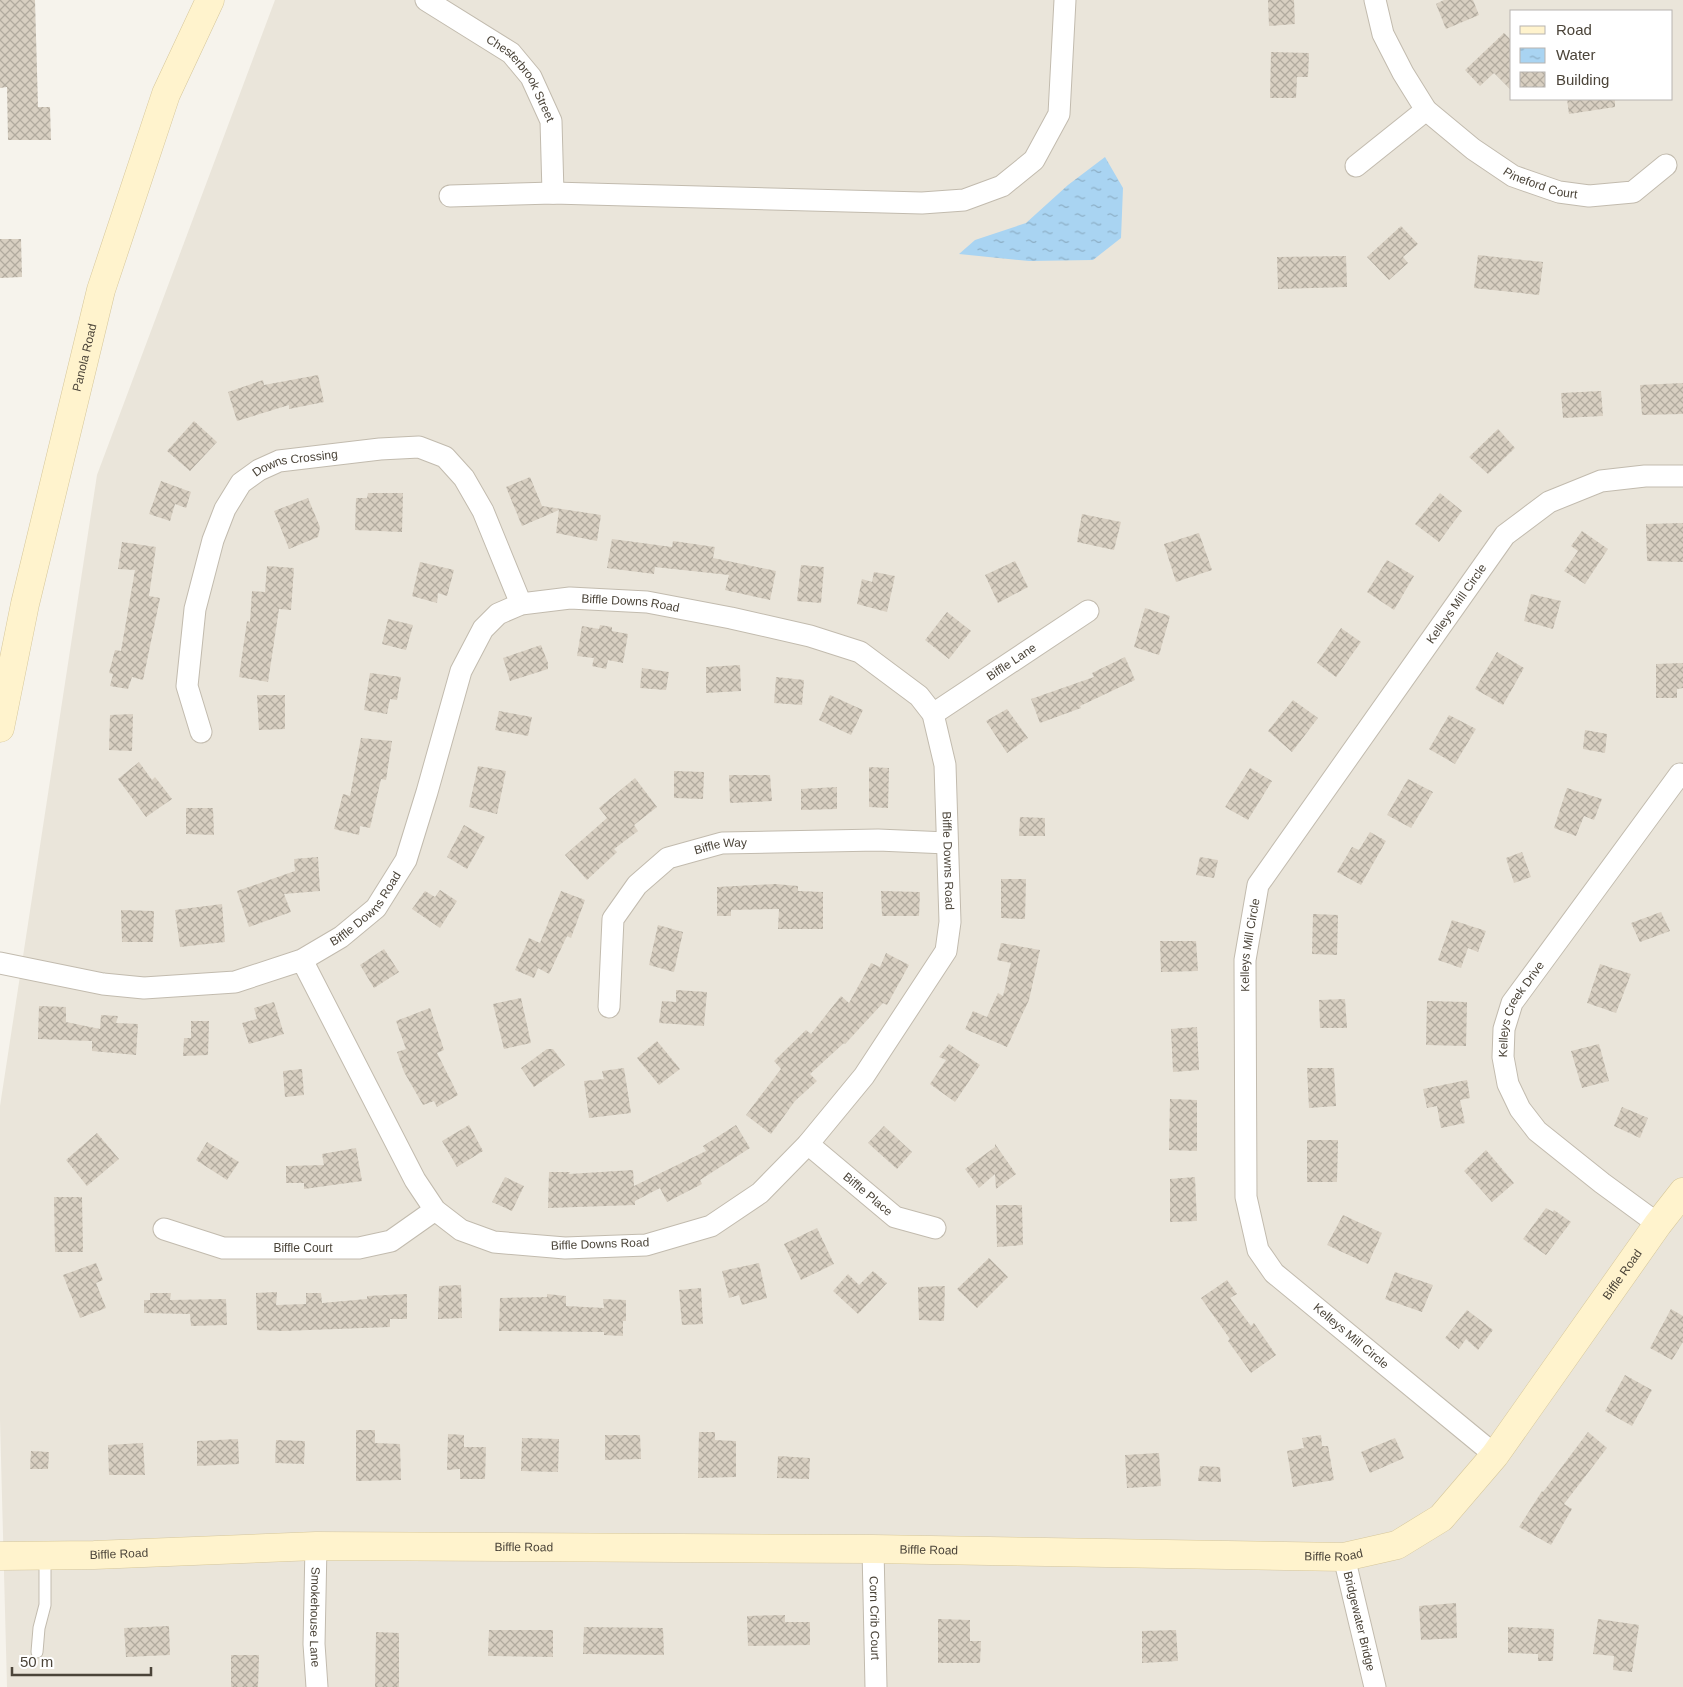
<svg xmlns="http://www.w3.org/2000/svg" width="1683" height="1687" viewBox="0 0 1683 1687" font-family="Helvetica,sans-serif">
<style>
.residential{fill:#eae5da;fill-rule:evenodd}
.water{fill:url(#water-ripples)}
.building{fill:url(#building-cross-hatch)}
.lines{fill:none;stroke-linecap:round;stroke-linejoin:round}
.lane-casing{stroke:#c2bbae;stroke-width:13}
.street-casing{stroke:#c2bbae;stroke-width:23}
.secondary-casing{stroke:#d6c79b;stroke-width:29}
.lane{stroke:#fff;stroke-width:11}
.street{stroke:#fff;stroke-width:21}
.secondary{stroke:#fff3cd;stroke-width:28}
.labels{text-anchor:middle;stroke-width:4.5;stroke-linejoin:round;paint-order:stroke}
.street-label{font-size:12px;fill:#4b4439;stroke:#fff}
</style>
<defs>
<pattern id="water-ripples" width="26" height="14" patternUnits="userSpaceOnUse" patternTransform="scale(1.25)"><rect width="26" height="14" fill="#a9d4f2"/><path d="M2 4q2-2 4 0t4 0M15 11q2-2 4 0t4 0" fill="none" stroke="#8caec5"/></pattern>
<pattern id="building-cross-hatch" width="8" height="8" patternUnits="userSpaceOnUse" patternTransform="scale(1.25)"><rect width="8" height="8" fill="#d8cfc1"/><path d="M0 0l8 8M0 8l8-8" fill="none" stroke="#b1aa9e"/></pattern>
</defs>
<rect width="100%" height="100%" fill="#f6f3ec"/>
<path class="residential" d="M275,0H1683V1687H7L0,1420V1106L97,475ZM1512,11H1672V99H1512Z"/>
<path class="water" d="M1105,157L1123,188L1121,238L1093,260L1029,261L959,254L975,240L1026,223L1068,185Z"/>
<path class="building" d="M0,0H35L38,107H50L51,140H8L7,87L0,88Z
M1268,0H1294L1295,24L1269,26Z
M1444,0H1473L1479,15L1446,29L1436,4Z
M1504,33L1512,41V91L1494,73L1480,86L1465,70Z
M1271,52L1309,53L1308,77H1297L1296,98H1270Z
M1567,99H1615V107L1569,114Z
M1401,226L1418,244L1403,257L1408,263L1389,280L1367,257Z
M0,239H21L22,277L0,278Z
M1478,255L1543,262L1539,295L1474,288Z
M1346,256L1347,287L1278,289L1277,257Z
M318,375L324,402L289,409V405L237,421L228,392L263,380L264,385Z
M1683,383V414L1642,415L1640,385Z
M1601,391L1603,416L1563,418L1561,393Z
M194,421L217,442L190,471L167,451Z
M1498,429L1515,448L1488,474L1469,457Z
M530,477L542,506L601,515L597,541L556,533L559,510L522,526L506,487Z
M161,481L191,492L186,508L175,504L170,521L149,514Z
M368,493H403L402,532L355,530L356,498H367Z
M1440,493L1462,511L1439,542L1415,524Z
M308,498L320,527L318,537L289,549L274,511Z
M1082,514L1121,522L1114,550L1077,542Z
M1683,523V562L1647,561L1646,524Z
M1582,531L1608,549L1585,584L1564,571L1578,551L1571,546Z
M1199,533L1212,570L1176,582L1164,544Z
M612,539L672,547L673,541L715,547L713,558L776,571L770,600L725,590L729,575L655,567L654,574L607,568Z
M122,542L156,547L149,596L160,598L143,680L132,677L128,689L110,686L113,674L109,673L115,650L121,651L135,570L118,569Z
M1387,560L1414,576L1394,610L1367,592Z
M1015,561L1028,587L998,603L985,575Z
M420,562L454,570L447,596L438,593L437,603L412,596Z
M801,565L824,567L821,603L797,601Z
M267,566L294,568L291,610L279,609L268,682L239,677L247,621L250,622L252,591L265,592Z
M874,572L895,576L887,612L857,604L862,579L872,582Z
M1531,594L1561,601L1553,629L1524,621Z
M1145,608L1170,616L1159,655L1134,647Z
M947,612L971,631L949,659L925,640Z
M388,619L413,625L406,650L382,644Z
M600,625L612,627V631L628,634L623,663L608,660L606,669L592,666L594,658L577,656L582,626L599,629Z
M1341,628L1361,642L1336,677L1317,663Z
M541,645L548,663V669L510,681L503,658Z
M1497,652L1524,668L1503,705L1475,689Z
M1125,657L1135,680L1080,706L1081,708L1040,723L1031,699L1094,677L1092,673Z
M1683,663V688L1677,689V698H1656V664Z
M740,665L741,691L706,693V667Z
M642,668L669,672L666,690L640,688Z
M370,673L401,677L397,700L390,699L387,714L364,710Z
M776,677L804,680L802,705L774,703Z
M257,695H285V729L259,730Z
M830,695L863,710L851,735L819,720Z
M1293,700L1318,718L1292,752L1268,731Z
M1007,709L1028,738L1007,753L986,721Z
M499,711L532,717L528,736L495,730Z
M133,714L132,751L109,750L110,715Z
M1449,715L1476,729L1455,764L1429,749Z
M1585,730L1607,734L1605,753L1583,749Z
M361,738L392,741L386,780L381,779L370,828L360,826L359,835L334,829L343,794L350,796Z
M139,762L152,780L155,777L172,799L146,817L118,779Z
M478,766L506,771L497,814L469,807Z
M869,767L889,768L888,808L869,807Z
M1250,768L1272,781L1248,820L1225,807Z
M674,771L704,772L703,799L674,798Z
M729,775H770L772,801L730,803Z
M635,778L657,807L634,825L638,831L614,849L617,852L587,880L565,855L607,818L599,808Z
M1408,779L1433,792L1411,828L1387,815Z
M837,787V809L801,810V789Z
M1567,788L1602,799L1594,820L1584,816L1576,836L1554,828Z
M186,808H213L214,835L186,834Z
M1020,817L1045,818V836H1019Z
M464,825L485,837L467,869L447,857Z
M1370,832L1386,841L1361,885L1337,872L1352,847L1359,850Z
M1522,852L1531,877L1514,883L1506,858Z
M318,857L320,891L284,894L291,912L249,927L237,891L295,871L294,859Z
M1200,857L1218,860L1214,878L1196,875Z
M1001,879H1026L1025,919L1001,918Z
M775,884L798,886V891L823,892V929H778L779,909L731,910V916H717V887Z
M440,890L457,901L440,928L412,909L425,891L435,897Z
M561,891L585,900L571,938L567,936L549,974L538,968L534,978L515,970L529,938L540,943Z
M881,891L920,892L919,916H882Z
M222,904L225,942L180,947L175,910Z
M121,910L154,911L153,942H122Z
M1661,912L1670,931L1640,942L1631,923Z
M1313,914L1338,915L1337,955L1312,954Z
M1452,920L1486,931L1478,952L1468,948L1461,968L1438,960Z
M658,925L683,932L674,972L649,965Z
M1160,941H1196L1198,971L1161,972Z
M1001,943L1040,950L1029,1000L1007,1047L965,1029L973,1011L987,1017L998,993L1003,996L1011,963L997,960Z
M384,949L399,972L374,988L360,965Z
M886,953L909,965L887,1005L883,1003L845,1044L844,1043L810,1074L817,1081L795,1101L771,1134L746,1115L781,1069L774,1061L806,1030L811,1034L841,996L849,1003L871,963L880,967Z
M1600,964L1631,974L1616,1013L1587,1003Z
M676,990L707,992L704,1026L659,1023L662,1001L676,1002Z
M521,998L531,1043L504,1049L493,1004Z
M1345,999L1347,1028H1320L1319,1000Z
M1427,1001L1467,1002L1466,1046L1426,1045Z
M274,1002L284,1034L249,1044L242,1023L257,1019L254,1008Z
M39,1006L66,1007V1022L100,1029L101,1015L118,1016L116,1023L138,1024L136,1055L92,1051V1041L38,1039Z
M430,1008L444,1050L437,1053L458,1095L437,1107L434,1101L423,1105L404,1072L397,1052L406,1049L396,1021Z
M191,1021H209L208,1055L183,1056L184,1038H191Z
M1197,1027L1199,1070L1173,1072L1171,1029Z
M657,1041L680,1069L659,1085L637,1058Z
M949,1044L980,1065L955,1102L930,1084L946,1060L939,1057Z
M1599,1044L1609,1081L1582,1088L1571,1051Z
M547,1049H553L565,1065L534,1087L521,1068Z
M624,1068L631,1113L589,1118L584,1081L604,1079L602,1071Z
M1307,1068H1334L1336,1106L1309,1108Z
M302,1069L304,1095L285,1097L283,1071Z
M1467,1080L1470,1098L1460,1100L1465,1123L1441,1128L1437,1106L1427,1108L1423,1089Z
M1170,1099L1197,1100V1151L1169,1150Z
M1622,1107L1648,1118L1640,1138L1614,1126Z
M469,1125L483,1151L457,1167L442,1141Z
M736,1125L750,1148L700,1180L702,1184L667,1202L660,1188L635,1201V1205L548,1208L549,1172H570L569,1174L633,1170L634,1186L706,1151L703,1146Z
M884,1126L912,1152L897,1169L868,1143Z
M97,1133L119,1159L87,1186L66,1160Z
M1307,1140H1338L1337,1182H1307Z
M207,1142L239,1162L227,1180L196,1160Z
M995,1144L1016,1174L996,1189L995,1174L979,1188L965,1169L995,1147Z
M356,1148L362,1181L304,1189V1183H286V1166L324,1165L322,1154Z
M1486,1150L1514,1183L1492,1202L1464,1171Z
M505,1177L524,1186L512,1211L492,1202Z
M1195,1177L1197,1221L1170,1222V1179Z
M54,1197H82L83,1252H55Z
M996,1205H1022L1023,1245L997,1247Z
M1546,1208L1553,1212L1554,1210L1571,1222L1546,1255L1523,1239Z
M1343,1215L1382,1233L1368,1264L1327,1245Z
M817,1228L834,1264L801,1280L784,1244Z
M989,1258L1008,1277L977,1308L957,1289Z
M96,1263L103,1280L96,1283L106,1308L80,1318L63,1275Z
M759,1263L767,1298L742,1305L739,1295L729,1298L722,1271Z
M873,1271L887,1283L858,1314L833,1291L848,1274L859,1285Z
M1395,1272L1433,1285L1422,1312L1385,1299Z
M1227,1280L1237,1294L1230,1298L1251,1326L1254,1323L1276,1355L1251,1373L1228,1341L1230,1339L1201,1298Z
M461,1285L462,1318L438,1319L439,1286Z
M945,1286L944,1321L919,1320L918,1287Z
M701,1288L703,1324L682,1325L679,1290Z
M277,1292L276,1305L306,1304V1293H321L322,1303L367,1299V1296L407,1294V1319H390V1327L283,1331L257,1330L256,1293Z
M150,1293H171L170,1300L226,1299L227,1325L191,1326L190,1314L144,1313V1300H150Z
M547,1294L566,1296V1306L604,1308L603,1299L626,1300V1321H623V1336L604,1335V1332L499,1331L500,1298L547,1297Z
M1671,1309L1683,1316V1342L1672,1360L1650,1348Z
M1467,1310L1493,1330L1478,1350L1466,1339L1459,1349L1445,1338Z
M1625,1375L1652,1390L1632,1426L1605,1411Z
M356,1430H375V1443L400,1444L401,1480L356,1481Z
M699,1432H715V1440L736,1441V1477L698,1478Z
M1588,1432L1607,1448L1564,1504L1572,1509L1551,1545L1519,1527L1542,1491L1543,1492Z
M448,1434L464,1435V1447H486L485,1479H460V1469L447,1470Z
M605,1435H640L641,1459L605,1460Z
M1321,1435L1322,1446H1328L1334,1480L1293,1487L1287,1451L1304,1448L1302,1438Z
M522,1438L559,1439L558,1472L521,1471Z
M1395,1438L1404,1458L1370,1473L1361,1452Z
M238,1439L239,1464L197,1466V1441Z
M276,1440L305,1441L304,1464L275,1463Z
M143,1443L145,1475H109L108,1445Z
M31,1451L49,1452L48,1469H30Z
M1159,1453L1161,1486L1127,1488L1125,1455Z
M778,1456L810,1458L809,1479L777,1478Z
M1200,1466L1220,1467L1221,1482L1198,1481Z
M1456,1603L1457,1638L1421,1640L1419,1606Z
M785,1615V1622H810V1645L748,1646L747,1616Z
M938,1619L970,1620V1641H981L980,1663H938Z
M1598,1619L1639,1625L1632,1672L1613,1670L1614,1656L1593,1654Z
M169,1626L170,1655L126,1657L124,1628Z
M584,1627L663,1628L664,1655L583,1654Z
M1508,1627L1554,1629L1553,1661H1538V1654L1508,1653Z
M489,1630H553V1657L488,1656Z
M1176,1630L1178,1661L1142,1663V1631Z
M376,1632L399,1633V1687H375Z
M231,1655H259L258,1687H231Z"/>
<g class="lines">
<defs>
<path id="lane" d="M37,1652L39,1628L45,1605V1556"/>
<g id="street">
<path id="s1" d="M426,0L511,53L531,77L551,121L553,193"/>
<path id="s2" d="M1375,0L1383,34L1403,73L1426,110L1473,149L1513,176L1559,192L1589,196L1633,192L1666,165"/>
<path d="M1356,166L1426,110"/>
<path d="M450,196L553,193L922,203L964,200L1002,186L1034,160L1059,114L1065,0"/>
<path id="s3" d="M933,714L1088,611"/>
<path id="s4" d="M201,732L187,686L195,609L213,540L225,509L241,483L259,470L279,461L380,449L419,447L445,457L464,478L483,511L521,604"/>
<path id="s5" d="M0,963L103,984L144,988L235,982L302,960L341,937L376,908L406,860L427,792L461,671L483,629L498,614L521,604L570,598L647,602L731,618L810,636L860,652L919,696L933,714L945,765L950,922L946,951L864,1076L808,1144L760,1193L711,1226L646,1245L565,1248L494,1242L461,1230L435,1210L415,1180L302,960"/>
<path id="s6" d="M609,1007L613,919L637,885L668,858L722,843L878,840L947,843"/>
<path id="s7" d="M808,1144L895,1217L935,1228"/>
<path id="s8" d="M1658,1224L1602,1183L1537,1131L1520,1109L1508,1084L1503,1057L1504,1029L1512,1003L1680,774"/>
<path id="s9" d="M164,1229L223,1248H359L391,1241L435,1210"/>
<path id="s10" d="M1495,1455L1274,1273L1258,1250L1246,1197L1245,960L1258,885L1505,535L1549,502L1601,481L1645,476H1683"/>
<path id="s11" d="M316,1546L314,1644L317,1687"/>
<path id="s12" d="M873,1549L876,1687"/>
<path id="s13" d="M1344,1557L1375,1687"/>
</g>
<g id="secondary">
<path id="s14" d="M0,728L25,604L101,290L166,94L210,0"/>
<path id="s15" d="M0,1556L94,1555L316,1546L873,1549L1344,1557L1397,1545L1441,1518L1495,1455L1658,1224L1683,1192"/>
</g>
</defs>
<use href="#lane" class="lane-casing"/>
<use href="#street" class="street-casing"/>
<use href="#secondary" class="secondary-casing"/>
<use href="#lane" class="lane"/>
<use href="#street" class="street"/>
<use href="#secondary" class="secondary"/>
</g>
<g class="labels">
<g class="street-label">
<text dy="4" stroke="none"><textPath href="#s1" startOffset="126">Chesterbrook Street</textPath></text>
<text dy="4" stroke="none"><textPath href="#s2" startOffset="260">Pineford Court</textPath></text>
<text dy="4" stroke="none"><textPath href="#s14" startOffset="380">Panola Road</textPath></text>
<text dy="4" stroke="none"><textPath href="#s4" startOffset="320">Downs Crossing</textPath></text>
<text dy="4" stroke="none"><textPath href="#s10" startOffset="1026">Kelleys Mill Circle</textPath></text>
<text dy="4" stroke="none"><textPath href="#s5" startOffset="856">Biffle Downs Road</textPath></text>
<text dy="4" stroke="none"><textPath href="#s3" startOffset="94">Biffle Lane</textPath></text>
<text dy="4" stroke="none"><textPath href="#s6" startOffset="225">Biffle Way</textPath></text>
<text dy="4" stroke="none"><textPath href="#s5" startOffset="1336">Biffle Downs Road</textPath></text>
<text dy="4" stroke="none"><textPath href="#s5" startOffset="391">Biffle Downs Road</textPath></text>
<text dy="4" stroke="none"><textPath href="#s10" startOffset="621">Kelleys Mill Circle</textPath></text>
<text dy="4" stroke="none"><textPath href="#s8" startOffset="288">Kelleys Creek Drive</textPath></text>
<text dy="4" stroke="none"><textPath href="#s7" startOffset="78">Biffle Place</textPath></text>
<text transform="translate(600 1244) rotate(-2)" y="4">Biffle Downs Road</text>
<text dy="4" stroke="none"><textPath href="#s9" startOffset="142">Biffle Court</textPath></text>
<text dy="4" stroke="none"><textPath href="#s15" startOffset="1754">Biffle Road</textPath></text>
<text transform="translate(1351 1336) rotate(40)" y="4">Kelleys Mill Circle</text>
<text dy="4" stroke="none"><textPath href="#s15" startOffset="524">Biffle Road</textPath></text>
<text dy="4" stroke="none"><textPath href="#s15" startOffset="929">Biffle Road</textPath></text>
<text dy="4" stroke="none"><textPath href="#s15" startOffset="119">Biffle Road</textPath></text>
<text dy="4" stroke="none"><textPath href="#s15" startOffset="1334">Biffle Road</textPath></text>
<text dy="4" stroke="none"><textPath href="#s11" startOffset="71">Smokehouse Lane</textPath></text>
<text dy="4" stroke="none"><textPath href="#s12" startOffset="69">Corn Crib Court</textPath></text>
<text dy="4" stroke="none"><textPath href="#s13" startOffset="66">Bridgewater Bridge</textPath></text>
</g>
</g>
<rect x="1510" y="10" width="162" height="90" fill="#ffffff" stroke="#b7b4b0"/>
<rect x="1520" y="26" width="25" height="8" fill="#fff3cd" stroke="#b7b4b0"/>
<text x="1556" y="35" font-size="15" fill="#4b4439">Road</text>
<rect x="1520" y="48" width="25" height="15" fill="url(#water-ripples)" stroke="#b7b4b0"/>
<text x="1556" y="60" font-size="15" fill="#4b4439">Water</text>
<rect x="1520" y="72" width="25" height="15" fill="url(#building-cross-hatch)" stroke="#b7b4b0"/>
<text x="1556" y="85" font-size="15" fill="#4b4439">Building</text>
<path d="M12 1667v8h139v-8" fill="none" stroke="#4b4439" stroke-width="2.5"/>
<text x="20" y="1667" font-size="15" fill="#4b4439" stroke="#ffffff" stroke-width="4" paint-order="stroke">50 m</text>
</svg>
